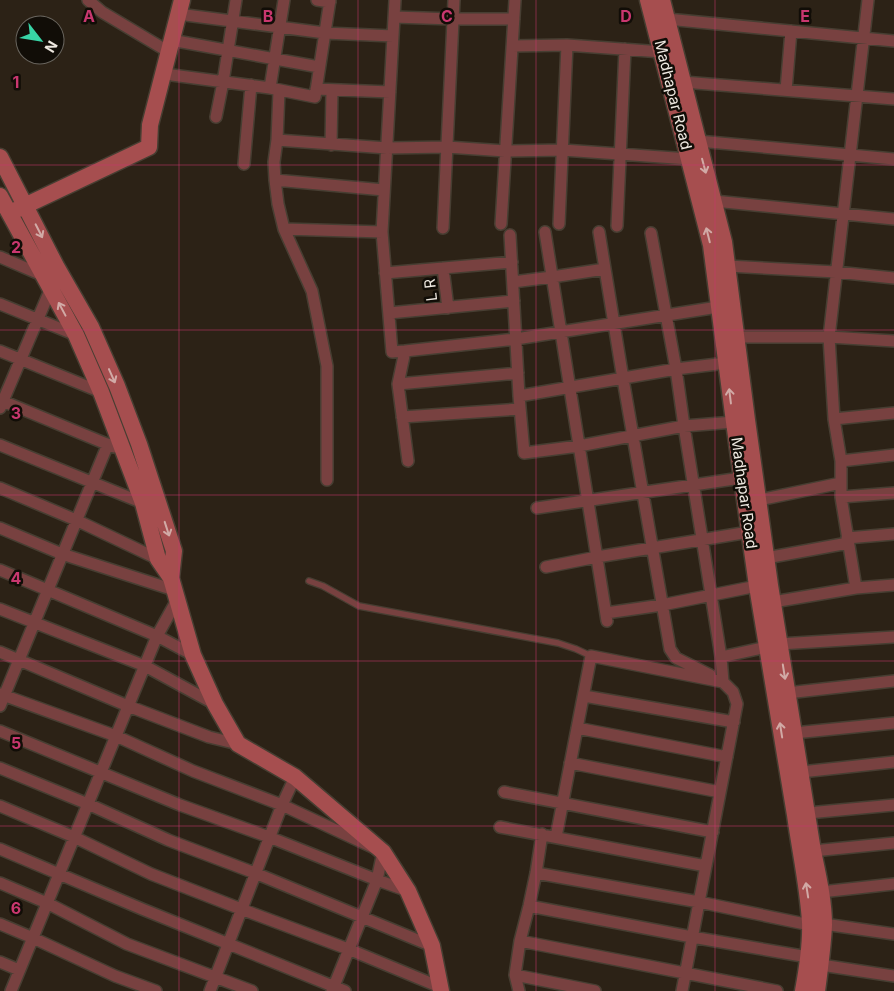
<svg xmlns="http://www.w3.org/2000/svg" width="894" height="991" viewBox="0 0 894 991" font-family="Inter,sans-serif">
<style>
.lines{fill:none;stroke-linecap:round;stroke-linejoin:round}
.lane-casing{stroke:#473e32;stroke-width:8}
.street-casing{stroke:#473e32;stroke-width:14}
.secondary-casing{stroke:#473e32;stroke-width:19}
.lane{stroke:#784140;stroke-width:5.5}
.street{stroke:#784140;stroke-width:11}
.secondary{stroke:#a64e4f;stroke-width:16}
.oneway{stroke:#d1aaa6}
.grid{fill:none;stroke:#c9376f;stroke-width:1;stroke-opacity:0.55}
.labels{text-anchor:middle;stroke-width:5;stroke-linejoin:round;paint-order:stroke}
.street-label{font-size:15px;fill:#eee8e0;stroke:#110d07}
.grid-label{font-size:16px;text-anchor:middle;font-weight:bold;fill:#c9376f;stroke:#110d07;stroke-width:5;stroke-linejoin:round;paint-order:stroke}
</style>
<rect width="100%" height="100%" fill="#2c2216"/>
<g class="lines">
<defs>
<path id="lane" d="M309,581L323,586L359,606L558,643L576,649L591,656"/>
<path id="street" d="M88,0L102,12L169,52
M317,0L330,2
M395,0L382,232L392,352L405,351L398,384L408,461
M178,14L325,33L393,36
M394,17L453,19H514
M667,19L894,41
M171,40L319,67
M512,46L567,45L662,52
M172,75L270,88L315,97L330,0
M683,82L894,99
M270,88L284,0
M316,89L390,92
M786,90L791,31
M279,91L277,140L274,162L275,180L278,204L284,229L312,291L327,366V480
M216,117L223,82L236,0
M277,140L387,148L447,147L505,151L563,150L689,159
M698,141L894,159
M331,145L332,90
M244,164L251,85
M275,180L384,190
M714,201L894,219
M501,224L515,0
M559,224L567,45
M617,226L625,49
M443,228L454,0
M284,229L382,232
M545,232L607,621
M599,232L623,379L670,649L676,658L710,675
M651,233L676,369L684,426L721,657L723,682
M510,235L519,396L524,453L579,446L684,426L734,422
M0,257L42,275
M728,266L836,272L894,278
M443,268L448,308
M385,273L512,262
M513,282L552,277L605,269
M0,304L76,335
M389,313L514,301
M737,337H829L894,341
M0,351L101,392
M405,351L516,339L718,307
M398,384L518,373
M519,396L676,369L726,363
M0,400L114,447
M0,408L51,288L53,287
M402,417L520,409
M834,419L894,413
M0,445L143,503
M841,461L894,455
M0,488L76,520L158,559
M841,497L894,493
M759,500L841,483
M537,508L741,478
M0,528L62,554L174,590
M847,538L894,534
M766,558L848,543
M546,567L597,557L749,532
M0,570L157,636L193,655
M856,588L841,497V461L834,419L829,337L868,0
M773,602L856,588L894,585
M0,609L145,666L215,704
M606,613L662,605L757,586
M779,644L894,637
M0,652L128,706L209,737L238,744
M721,657L767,647
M787,693L894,681
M0,694L116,736L193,771L282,805L383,852L377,880L332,991
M584,696L734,722
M0,706L108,444
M577,728L727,757
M0,731L180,805L269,837L377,880L408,891
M794,733L894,723
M570,763L720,792
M0,768L88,804L168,840L255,873L432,946
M801,772L894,762
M504,792L713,832
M0,806L74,837L151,874L241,909L348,949L440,987
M808,813L894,805
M500,827L706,866
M556,837L591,656L723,682L733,692L737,704L682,991
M0,849L142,909L345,991
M813,851L894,843
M536,873L699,902L810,925
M0,883L47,903L127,944L252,991
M821,892L894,884
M529,906L692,937L808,957
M0,924L33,938L115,976L156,991
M824,924L894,934
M520,941L777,991
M0,962L19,970
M821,965L894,976
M515,975L595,991
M11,991L157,636L177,600
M210,991L282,805L295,777
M519,991L515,975L520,941L529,906L536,873L542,834"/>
<path id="secondary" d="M648,0L711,245L734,422L757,586L795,815C800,851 808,887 810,922C811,945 807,969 803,991
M662,0L724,242L747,420L770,585L813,851C818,875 824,900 824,925C823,947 820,969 817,991
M0,157L56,266L91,327L117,386L139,444L174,551L171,578L193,655L215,704L238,744L295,777L383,852L408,891L432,946L441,991
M0,196L76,335L101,392L143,503L158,559L171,578
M16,210L149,147L150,125L182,0"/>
</defs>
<use href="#lane" class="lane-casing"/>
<use href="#street" class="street-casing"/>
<use href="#secondary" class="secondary-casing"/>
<use href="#lane" class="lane"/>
<use href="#street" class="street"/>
<use href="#secondary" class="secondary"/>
</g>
<defs><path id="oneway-shaft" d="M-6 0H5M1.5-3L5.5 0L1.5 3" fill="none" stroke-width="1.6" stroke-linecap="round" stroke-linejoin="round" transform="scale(1.25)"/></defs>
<g class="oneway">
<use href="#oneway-shaft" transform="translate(704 166) rotate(75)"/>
<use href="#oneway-shaft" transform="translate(39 231) rotate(63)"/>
<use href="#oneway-shaft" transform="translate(708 235) rotate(-104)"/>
<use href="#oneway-shaft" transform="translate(62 309) rotate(-118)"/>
<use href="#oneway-shaft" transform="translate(112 376) rotate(66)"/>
<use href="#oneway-shaft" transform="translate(730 396) rotate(-97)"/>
<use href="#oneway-shaft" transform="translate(167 529) rotate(72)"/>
<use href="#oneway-shaft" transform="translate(784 672) rotate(81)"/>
<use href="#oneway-shaft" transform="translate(781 730) rotate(-99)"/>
<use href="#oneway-shaft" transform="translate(807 890) rotate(-99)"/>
</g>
<path class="grid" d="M179,0V991M358,0V991M536,0V991M715,0V991M0,165H894M0,330H894M0,495H894M0,661H894M0,826H894"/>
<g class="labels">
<g class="street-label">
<text transform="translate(673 95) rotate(76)" y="5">Madhapar Road</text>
<text transform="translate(431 290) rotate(-97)" y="5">L R</text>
<text transform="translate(744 493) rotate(82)" y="5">Madhapar Road</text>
</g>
</g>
<g class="grid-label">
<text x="89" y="22">A</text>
<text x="268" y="22">B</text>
<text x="447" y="22">C</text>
<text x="626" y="22">D</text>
<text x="805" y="22">E</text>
<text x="16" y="88">1</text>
<text x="16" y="253">2</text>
<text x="16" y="419">3</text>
<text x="16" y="584">4</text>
<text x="16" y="749">5</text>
<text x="16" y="914">6</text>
</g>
<g transform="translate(40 40) rotate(121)"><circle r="24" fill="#110d07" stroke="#69655e"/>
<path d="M0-4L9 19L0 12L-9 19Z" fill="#38d4a6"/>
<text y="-8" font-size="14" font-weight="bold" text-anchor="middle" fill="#eee8e0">N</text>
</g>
</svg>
